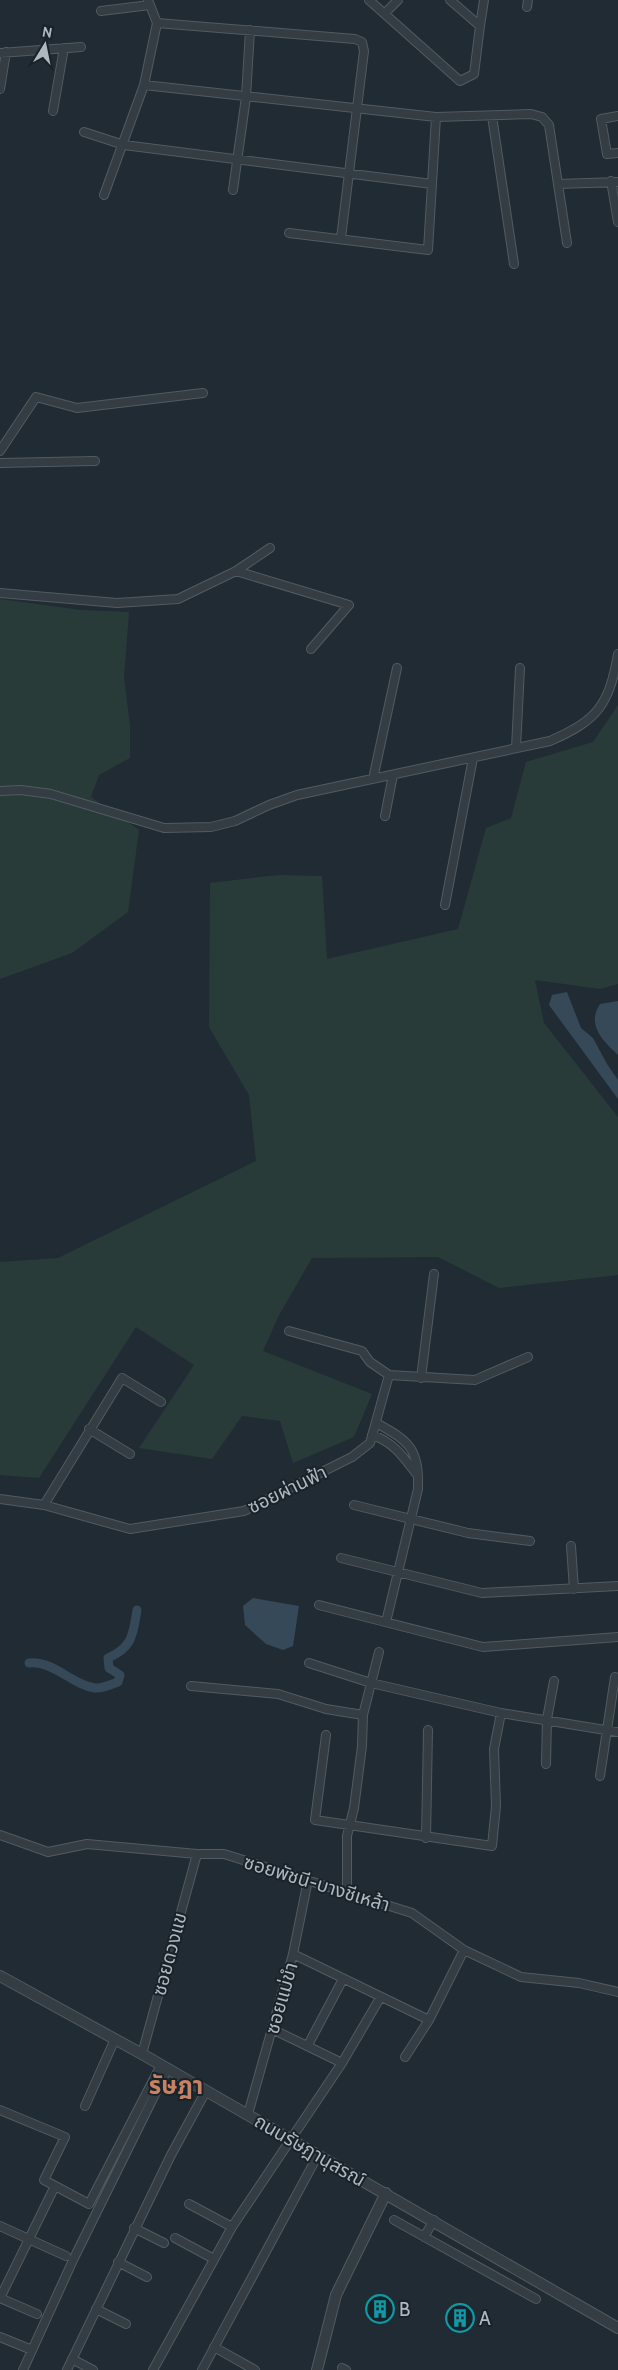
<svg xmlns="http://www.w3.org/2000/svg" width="618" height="2370" viewBox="0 0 618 2370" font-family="Cabin,'Noto Sans Thai',sans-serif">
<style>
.green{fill:#293b39}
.water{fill:#364959}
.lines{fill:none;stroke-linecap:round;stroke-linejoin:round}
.canal{stroke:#364959;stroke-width:9}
.minor-casing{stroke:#515b62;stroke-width:10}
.tertiary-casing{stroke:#515b62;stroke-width:12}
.minor{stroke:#343d44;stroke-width:8}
.tertiary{stroke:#343d44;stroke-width:10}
.labels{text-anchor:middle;stroke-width:4;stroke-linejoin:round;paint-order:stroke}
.street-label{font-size:19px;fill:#aeb8c1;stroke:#1a2229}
.poi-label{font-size:19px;fill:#aeb8c1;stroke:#1a2229;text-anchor:start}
.district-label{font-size:24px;font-weight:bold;fill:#c78263;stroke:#1a2229}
</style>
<rect width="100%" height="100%" fill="#212b33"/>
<path class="green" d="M0,599L81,610L129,612L124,677L130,726V758L99,775L91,797L139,830L128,912L72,953L0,979Z
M618,705V984L600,989L535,980L544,1023L618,1117V1275L499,1288L438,1257L312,1258L278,1317L263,1351L372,1394L354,1437L293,1463L280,1421L242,1416L212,1459L139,1448L194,1365L136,1327L39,1478L0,1475V1262L58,1258L256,1161L249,1095L209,1027L210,883L278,875L322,876L327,959L458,929L486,828L511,818L526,762L593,742Z"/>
<path class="water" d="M567,992L581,1028L593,1038L607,1064L618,1080V1099L549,1005L552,995Z
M618,1001V1055C603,1041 586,1025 600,1004Z
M253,1598L299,1606L293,1646L283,1650L266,1644L245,1625L243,1606Z"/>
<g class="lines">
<path class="canal" d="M29,1663C53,1660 72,1685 95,1688C102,1689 112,1684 118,1682L120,1675L109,1668L108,1658C133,1647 133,1634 137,1610"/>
<defs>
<path id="minor" d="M369,0L460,81L474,74L480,26L450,0
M527,7L528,0
M101,11L150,5
M385,13L398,0
M157,23L355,39L362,42L364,51L341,238
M480,26L484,0
M0,53L81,47
M144,85L436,117L531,114L542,117L549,125L567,243
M0,89L6,52
M53,111L64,48
M492,116L514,264
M618,116L601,119L607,154L618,153
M84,132L124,145L432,184
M611,181L618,222
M558,184L618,182
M233,190L246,97L250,30
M104,195L144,85L157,23L148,0
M289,233L428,250L436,117
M0,451L36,397L77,408L203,393
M0,463L95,461
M236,571L349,605L311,649
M0,593L117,603L178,599L236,571L270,548
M516,748L520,668
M373,779L397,668
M0,791L21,790L51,794L164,828L211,827L235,821L269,805L297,795L550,741C598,720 609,705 618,654
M385,816L393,775
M445,905L473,758
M289,1331L362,1351L370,1362L389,1375
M389,1375L475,1380L528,1357
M421,1378L434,1274
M376,1423C410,1441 419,1449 418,1489L386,1622
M89,1429L130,1454
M372,1435C394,1442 404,1458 418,1476
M0,1499L44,1505L130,1529L244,1511L352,1457L370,1443L389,1375
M44,1505L122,1378L161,1402
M354,1505L468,1533L530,1541
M571,1546L574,1589
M341,1558L482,1593L618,1586
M319,1605L483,1647L618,1637
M309,1663L371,1683L501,1713L618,1732
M191,1686L278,1694L326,1709L363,1715
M326,1735L315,1820L492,1846L496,1806L494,1749L501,1713
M546,1764L547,1719L554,1681
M600,1776L615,1677
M0,1835L48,1852L87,1844L197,1854H224L412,1913L464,1950L521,1977L579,1983L618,1992
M426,1838L428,1730
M347,1893V1836L354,1808L362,1746L363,1715L379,1652
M293,1954L429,2020
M272,2029L342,2063
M308,2045L343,1979
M142,2054L197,1854
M405,2057L429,2020L464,1950
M85,2106L115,2039
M0,2110L65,2137L44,2180L89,2204L161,2065
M248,2114L293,1954L308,1880
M189,2204L232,2227
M394,2220L536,2299
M0,2226L66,2256
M134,2228L164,2243
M424,2237L434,2220
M175,2238L214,2259
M118,2262L147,2277
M0,2298L55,2186
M0,2298L37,2314
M96,2309L126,2324
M0,2337L32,2350
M214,2347L255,2370
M72,2359L93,2370
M342,2368L346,2370
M23,2370L74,2258L168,2068
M67,2370L171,2155L206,2091
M153,2370L232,2227L342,2063L380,1998
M202,2370L318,2155"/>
<path id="tertiary" d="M0,1976L142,2054L618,2328
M317,2370L336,2295L386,2193"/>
</defs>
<use href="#minor" class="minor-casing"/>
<use href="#tertiary" class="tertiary-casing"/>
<use href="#minor" class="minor"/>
<use href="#tertiary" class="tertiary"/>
</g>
<defs>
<symbol id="building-ring" viewBox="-11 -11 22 22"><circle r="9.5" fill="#1a2229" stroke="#0f9aa8" stroke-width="1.5"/><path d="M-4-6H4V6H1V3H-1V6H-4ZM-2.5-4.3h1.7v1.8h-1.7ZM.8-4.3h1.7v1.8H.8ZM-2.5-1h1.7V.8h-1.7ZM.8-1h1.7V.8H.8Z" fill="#0f9aa8"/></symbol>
</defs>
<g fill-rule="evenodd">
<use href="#building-ring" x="364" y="2293" width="32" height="32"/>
<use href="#building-ring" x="444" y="2302" width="32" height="32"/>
</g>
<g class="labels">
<g class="street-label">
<text transform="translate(287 1489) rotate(-26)" y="7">ซอยผ่านฟ้า</text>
<text transform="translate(317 1883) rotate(17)" y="7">ซอยพัชนี-บางชีเหล้า</text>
<text transform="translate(169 1954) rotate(-75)" y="7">ซอยดวงแข</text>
<text transform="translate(281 1998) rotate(-74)" y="7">ซอยแม่ขำ</text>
<text transform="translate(310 2150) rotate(30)" y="7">ถนนรัษฎานุสรณ์</text>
</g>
<g class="poi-label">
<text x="399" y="2316">B</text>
<text x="479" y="2325">A</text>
</g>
<g class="district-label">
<text x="176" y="2094">รัษฎา</text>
</g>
</g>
<g transform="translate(45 45) rotate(10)" stroke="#1a2229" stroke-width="4" paint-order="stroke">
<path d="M0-4L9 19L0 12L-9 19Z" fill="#aeb8c1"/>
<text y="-8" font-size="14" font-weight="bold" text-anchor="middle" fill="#aeb8c1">N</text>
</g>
</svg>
